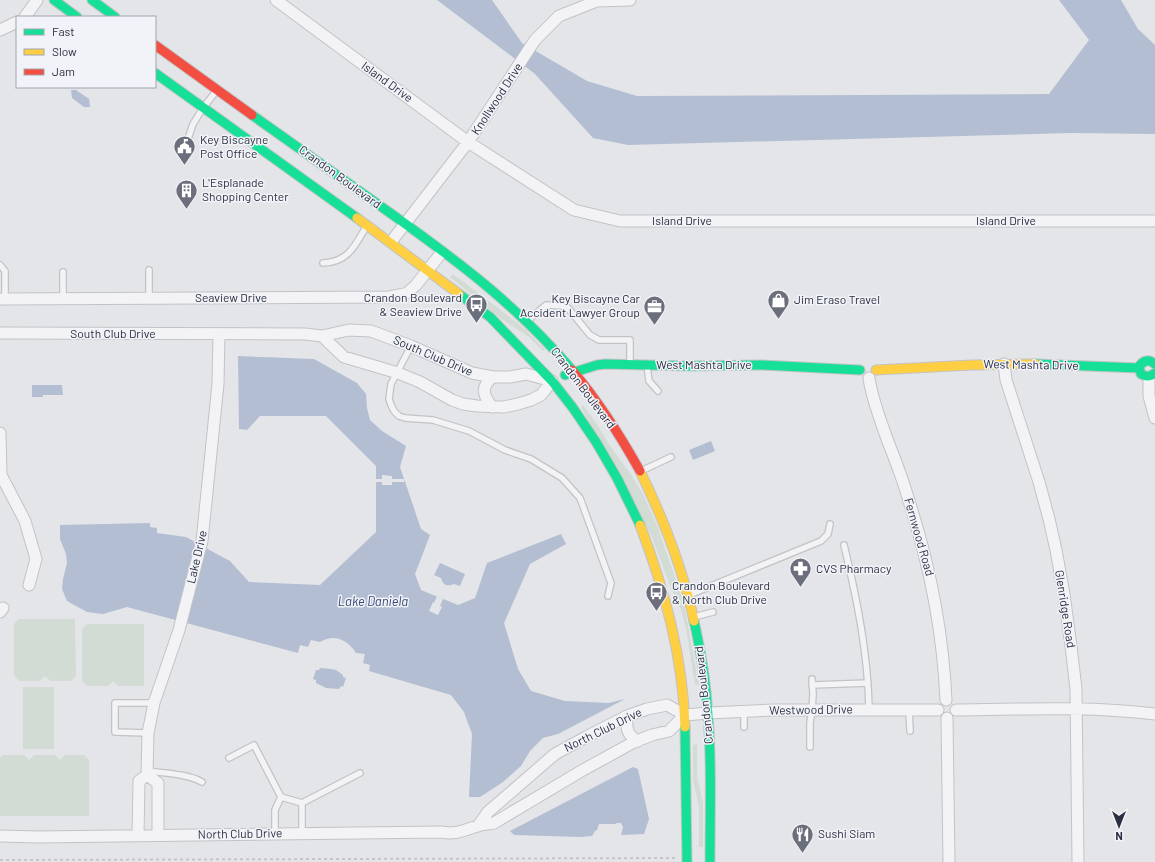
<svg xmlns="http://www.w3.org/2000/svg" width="1155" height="862" viewBox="0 0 1155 862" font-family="Barlow,sans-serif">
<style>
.green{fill:#d3dcd4}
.water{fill:#b3bed2}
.pier{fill:#e4e5e8}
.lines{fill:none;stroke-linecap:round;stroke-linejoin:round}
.lane-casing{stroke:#c2c3c6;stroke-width:8}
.street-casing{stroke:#c2c3c6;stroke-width:13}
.fast-casing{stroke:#c2c3c6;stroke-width:11}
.slow-casing{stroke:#c2c3c6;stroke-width:11}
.jam-casing{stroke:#c2c3c6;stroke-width:11}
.path{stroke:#c5c6ca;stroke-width:2;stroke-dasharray:3 3;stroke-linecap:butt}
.lane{stroke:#f3f3f5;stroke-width:5.5}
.street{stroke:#f3f3f5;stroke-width:11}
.fast{stroke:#16e098;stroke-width:9}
.slow{stroke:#ffcf43;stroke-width:9}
.jam{stroke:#f24e42;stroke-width:9}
.labels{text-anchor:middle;stroke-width:3;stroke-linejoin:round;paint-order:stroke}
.street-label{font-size:12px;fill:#2a3042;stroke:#f2f3f8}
.poi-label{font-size:12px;fill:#2a3042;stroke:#f2f3f8;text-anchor:start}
.water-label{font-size:13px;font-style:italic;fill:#354876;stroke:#f2f3f8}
</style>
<rect width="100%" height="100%" fill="#e4e5e8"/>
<path class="green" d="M453,274L506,314L526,330L545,350L543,351L529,337L500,318L450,277Z
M583,405L597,424L610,446L630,473L643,494L658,528L684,604L699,685H695L686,628L681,610L672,591L652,537L581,407Z
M19,619H75L76,676L71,681H50L45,676L40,681H19L14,675V624Z
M87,624H144V686H118L113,681L108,686H87L82,681V629Z
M23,687H54V749H23Z
M697,744V777L703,803V847H699V807L693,781V745Z
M3,755H24L29,760L34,755H55L60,760L65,755H84L89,760V816H0V758Z"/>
<path class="water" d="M437,0H492L522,43L587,81L637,96L1049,94L1089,40L1059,0H1121L1138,29L1155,45V134L1072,133L628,145L593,138L535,74Z
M71,90H76L89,99L90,107H84L72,98Z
M238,356L314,359L357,383L366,394L367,408L370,420L382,431L406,446L400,467L421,529L430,535L415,574L421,590L458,605L475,598L487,563L561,534L566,544L530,564L504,623L518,669L531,691L565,701L609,703L625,699L558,734L543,738L530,751L521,766L503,782L480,797H469L472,734L464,712L451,695L369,671L370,665L363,663L365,654L356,653C348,640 334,633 320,642L311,640L308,647L300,645L298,653L127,607L103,614L87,612L67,601L62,589L63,579L67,563L66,554L60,539V525L150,523V527L157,528V533L186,537L215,553L230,561L249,582L320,585L376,532V466L326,416H260L247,430L239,429Z
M32,385H62L63,395H43V397H32Z
M711,441L715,451L693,460L689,450Z
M440,563L465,574L460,586L454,584C447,587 443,585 441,578L434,575Z
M320,668L331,669L336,670L343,675V677L346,678L343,687L341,686L339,689L326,688L316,683V680L313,679L316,670H319Z
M633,767L638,769L649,819L644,834L621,835L623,827L621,823H617L615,824H599L597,830L595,831L592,836L580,837L514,835L510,831Z"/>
<path class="pier" d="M382,475L392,476V479H404V482H392V485H382V482H376V479H382Z
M437,596L443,599L440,606L442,607L438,615L429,611L433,602L434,603Z"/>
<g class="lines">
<defs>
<path id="lane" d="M187,142L193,124L203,108L217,90
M323,263C348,262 355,246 366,227
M0,265L5,271V299
M149,270V298
M63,272V298
M529,320L534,315L546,305L563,306L568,308L590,335L599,340H630V362
M411,346L391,384L389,399L391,405L394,411L399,416L405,418L433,420L469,431L505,450L531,459L562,478L580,498L611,583L608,596
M647,366L649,381L658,391
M641,471L671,457
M844,545C857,599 868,654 869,709
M689,595L821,541L828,534L830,524
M694,617L713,612
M812,685L868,683
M909,710L910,731
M744,712V727
M148,733L115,732V703H154
M810,747V723L812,710L813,694L812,679
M229,758L254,745L281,797L275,810V834
M147,771C163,773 189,774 202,782
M281,797L302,803
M302,833V803L360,773"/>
<path id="street" d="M276,0L468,142L574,210L620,221H1155
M25,17L37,0
M0,30L17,22
M391,242L468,142L535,40L559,16L597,1L630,0
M0,299L389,297L407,293L416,285L442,252
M0,333L305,334L322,336L349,330L371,331L411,346L472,373L493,377H510L526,374L552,381L541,395L531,400L518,404L504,407L477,406L463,404L452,400L420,382L398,373L344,357L322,336
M1004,364L1006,380L1039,482L1049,519L1056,550L1064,594L1071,646L1076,689L1078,862
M1149,377V396L1155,418
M869,378C872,399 880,419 887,439C895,459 903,480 909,501C930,566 943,633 946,700
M492,407C483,395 480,387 493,377
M0,433L1,475L25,521L36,559L29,585
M0,612L3,608
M956,710C1021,709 1091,706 1155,714
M685,715L708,713L775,710H938
M627,716C626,729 627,735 638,741
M947,718L949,862
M147,775L148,733L154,703L179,630L202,541L218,384L219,334
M147,775L158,783V835
M478,826L488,812L555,754L586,737L627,716L647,709L667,705L685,715
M138,835L139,781L147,775
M0,836L38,837L441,832C457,835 463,830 478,826C483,824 489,824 494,823L583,770L634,742L652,735L669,731L685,715"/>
<path id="fast" d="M54,0L77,17
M92,0L115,17
M155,73L357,218
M252,115C297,147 341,178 386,210C455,259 517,305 572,370
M459,294L490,317L552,381L573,408L596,442L617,478L640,525
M1036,364L1139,368
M1155,364C1149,359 1143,360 1139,367L1141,374C1146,377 1150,377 1155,373
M565,375L597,365L605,364L689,366L762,365L860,370
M694,621C700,648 705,675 707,703C712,756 710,809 710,862
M685,727L687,862"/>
<path id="slow" d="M357,218L459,294
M876,370L972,365L1036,364
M640,471C663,518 683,569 694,621
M640,525C665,591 683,657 685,727"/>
<path id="jam" d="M155,45L252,115
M572,370C598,401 620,435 640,471"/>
</defs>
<use href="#lane" class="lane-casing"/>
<use href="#street" class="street-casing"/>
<use href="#fast" class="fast-casing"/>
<use href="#slow" class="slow-casing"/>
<use href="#jam" class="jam-casing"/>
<path class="path" d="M0,860L675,858"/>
<use href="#lane" class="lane"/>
<use href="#street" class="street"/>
<use href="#fast" class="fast"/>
<use href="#slow" class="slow"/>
<use href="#jam" class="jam"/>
</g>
<defs>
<symbol id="civic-pin" viewBox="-11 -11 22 30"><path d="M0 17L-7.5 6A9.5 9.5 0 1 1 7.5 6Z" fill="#6b6f7c" stroke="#f2f3f8"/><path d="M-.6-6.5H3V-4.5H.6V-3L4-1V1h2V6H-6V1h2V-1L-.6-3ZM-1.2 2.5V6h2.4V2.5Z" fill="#fff"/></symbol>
<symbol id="building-pin" viewBox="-11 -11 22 30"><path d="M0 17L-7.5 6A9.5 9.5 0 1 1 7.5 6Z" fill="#6b6f7c" stroke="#f2f3f8"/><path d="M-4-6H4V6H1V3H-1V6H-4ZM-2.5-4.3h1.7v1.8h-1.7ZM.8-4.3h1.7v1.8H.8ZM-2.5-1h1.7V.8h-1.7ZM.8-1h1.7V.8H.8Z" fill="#fff"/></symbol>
<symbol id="shop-pin" viewBox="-11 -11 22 30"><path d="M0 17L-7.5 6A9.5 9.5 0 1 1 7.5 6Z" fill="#6b6f7c" stroke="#f2f3f8"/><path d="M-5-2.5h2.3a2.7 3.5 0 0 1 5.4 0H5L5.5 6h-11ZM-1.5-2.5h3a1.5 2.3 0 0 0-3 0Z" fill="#fff"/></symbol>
<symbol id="bus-pin" viewBox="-11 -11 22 30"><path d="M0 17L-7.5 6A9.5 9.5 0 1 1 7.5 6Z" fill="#6b6f7c" stroke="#f2f3f8"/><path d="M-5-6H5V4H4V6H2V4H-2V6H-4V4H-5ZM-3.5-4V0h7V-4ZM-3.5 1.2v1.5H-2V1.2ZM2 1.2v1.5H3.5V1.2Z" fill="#fff"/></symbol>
<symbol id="office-pin" viewBox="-11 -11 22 30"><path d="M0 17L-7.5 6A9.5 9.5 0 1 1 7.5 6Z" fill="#6b6f7c" stroke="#f2f3f8"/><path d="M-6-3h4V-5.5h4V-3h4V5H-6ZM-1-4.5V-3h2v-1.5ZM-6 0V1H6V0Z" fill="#fff"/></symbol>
<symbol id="pharmacy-pin" viewBox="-11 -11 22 30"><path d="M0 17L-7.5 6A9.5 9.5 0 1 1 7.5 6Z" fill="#6b6f7c" stroke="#f2f3f8"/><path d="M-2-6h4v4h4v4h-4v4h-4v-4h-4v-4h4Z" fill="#fff"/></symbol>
<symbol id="restaurant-pin" viewBox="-11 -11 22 30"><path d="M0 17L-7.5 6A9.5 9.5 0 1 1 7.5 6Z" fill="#6b6f7c" stroke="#f2f3f8"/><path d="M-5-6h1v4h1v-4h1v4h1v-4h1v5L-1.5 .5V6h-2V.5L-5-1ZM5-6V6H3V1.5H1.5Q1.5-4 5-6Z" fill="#fff"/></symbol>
</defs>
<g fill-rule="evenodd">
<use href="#civic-pin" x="172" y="134" width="25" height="34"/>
<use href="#building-pin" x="174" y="178" width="25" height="34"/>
<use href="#shop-pin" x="766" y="288" width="25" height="34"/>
<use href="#bus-pin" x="464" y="292" width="25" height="34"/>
<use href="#office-pin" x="642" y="294" width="25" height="34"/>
<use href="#pharmacy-pin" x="788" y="556" width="25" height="34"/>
<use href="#bus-pin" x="644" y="580" width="25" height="34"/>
<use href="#restaurant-pin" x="790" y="822" width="25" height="34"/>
</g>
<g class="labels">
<g class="street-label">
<text transform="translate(387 82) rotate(36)" y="4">Island Drive</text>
<text transform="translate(497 99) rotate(-57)" y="4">Knollwood Drive</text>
<text transform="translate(340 177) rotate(36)" y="4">Crandon Boulevard</text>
<text x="682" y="225">Island Drive</text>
<text x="1006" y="225">Island Drive</text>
<text x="231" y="302">Seaview Drive</text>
<text x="113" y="338">South Club Drive</text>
<text transform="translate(433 356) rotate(23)" y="4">South Club Drive</text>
<text x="704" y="369">West Mashta Drive</text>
<text transform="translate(1031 365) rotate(1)" y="4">West Mashta Drive</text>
<text transform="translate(583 388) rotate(53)" y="4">Crandon Boulevard</text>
<text transform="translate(919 537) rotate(74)" y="4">Fernwood Road</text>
<text transform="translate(197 557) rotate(-77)" y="4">Lake Drive</text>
<text transform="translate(1065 609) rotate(81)" y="4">Glenridge Road</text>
<text transform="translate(704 695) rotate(-96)" y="4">Crandon Boulevard</text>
<text transform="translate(811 710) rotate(-1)" y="4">Westwood Drive</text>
<text transform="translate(603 730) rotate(-26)" y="4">North Club Drive</text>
<text transform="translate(240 834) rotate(-1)" y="4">North Club Drive</text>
</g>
<g class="poi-label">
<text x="200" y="144">Key Biscayne<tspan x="200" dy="14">Post Office</tspan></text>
<text x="202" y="187">L'Esplanade<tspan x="202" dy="14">Shopping Center</tspan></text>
<text x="462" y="302" text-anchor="end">Crandon Boulevard<tspan x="462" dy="14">&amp; Seaview Drive</tspan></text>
<text x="640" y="303" text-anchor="end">Key Biscayne Car<tspan x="640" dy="14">Accident Lawyer Group</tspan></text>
<text x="794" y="304">Jim Eraso Travel</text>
<text x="816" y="573">CVS Pharmacy</text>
<text x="672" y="590">Crandon Boulevard<tspan x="672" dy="14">&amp; North Club Drive</tspan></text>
<text x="818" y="838">Sushi Siam</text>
</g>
<g class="water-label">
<text x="373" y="606">Lake Daniela</text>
</g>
</g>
<rect x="16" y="16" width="140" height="72" fill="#f2f3f8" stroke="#a2a5af"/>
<rect x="24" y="29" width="20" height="6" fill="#16e098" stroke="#a2a5af"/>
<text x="52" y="36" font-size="12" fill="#2a3042">Fast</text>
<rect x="24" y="49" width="20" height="6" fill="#ffcf43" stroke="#a2a5af"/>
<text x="52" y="56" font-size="12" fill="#2a3042">Slow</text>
<rect x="24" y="69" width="20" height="6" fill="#f24e42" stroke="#a2a5af"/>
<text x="52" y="76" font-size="12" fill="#2a3042">Jam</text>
<g transform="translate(1119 826) rotate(180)" stroke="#f2f3f8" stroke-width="3" paint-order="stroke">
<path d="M0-3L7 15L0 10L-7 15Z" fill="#2a3042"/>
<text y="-6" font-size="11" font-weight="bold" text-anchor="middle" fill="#2a3042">N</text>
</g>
</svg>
